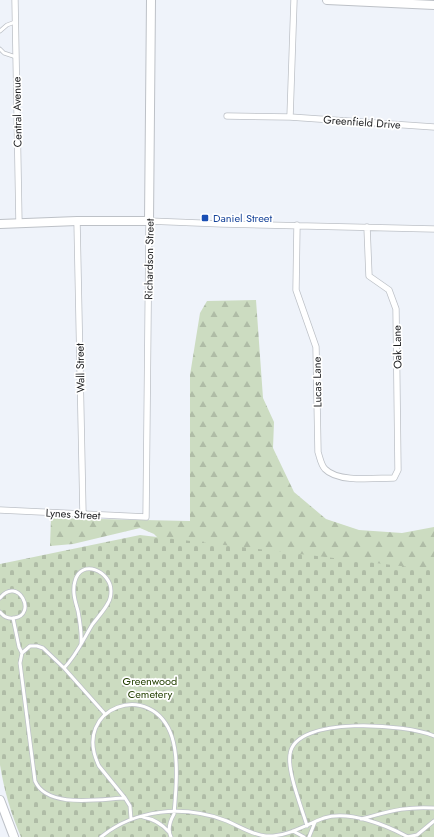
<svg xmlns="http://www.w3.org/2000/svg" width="434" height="837" viewBox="0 0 434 837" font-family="Jost,sans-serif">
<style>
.forest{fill:url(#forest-firs)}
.cemetery{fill:url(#cemetery-stones)}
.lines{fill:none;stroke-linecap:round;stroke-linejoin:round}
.lane-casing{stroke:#bdc1c7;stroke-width:4.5}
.street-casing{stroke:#bdc1c7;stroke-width:7}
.secondary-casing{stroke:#bdc1c7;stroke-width:10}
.lane{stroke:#fff;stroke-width:3}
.street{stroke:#fff;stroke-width:5.5}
.secondary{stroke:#fff;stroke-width:8}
.transit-dot{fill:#1a4fb4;stroke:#fff;stroke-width:1.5}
.labels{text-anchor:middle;stroke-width:3.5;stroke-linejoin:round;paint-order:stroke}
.street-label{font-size:11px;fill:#1e1f21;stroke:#fff}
.transit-label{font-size:11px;fill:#164399;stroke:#fff;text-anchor:start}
.park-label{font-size:11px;fill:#254104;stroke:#fff}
</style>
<defs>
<pattern id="forest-firs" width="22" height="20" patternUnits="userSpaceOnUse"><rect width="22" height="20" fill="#ccdcc1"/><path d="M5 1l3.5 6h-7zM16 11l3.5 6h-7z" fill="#afbca6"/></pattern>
<pattern id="cemetery-stones" width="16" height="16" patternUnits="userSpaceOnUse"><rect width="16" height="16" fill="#ccdcc1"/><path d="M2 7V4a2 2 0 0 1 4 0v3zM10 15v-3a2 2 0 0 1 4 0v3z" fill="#afbca6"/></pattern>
</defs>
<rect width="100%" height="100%" fill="#eff3fa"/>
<path class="forest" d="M256,300L263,398L274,422L273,448L294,492L326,519L359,530L402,533L434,527V647L165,545L154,534L140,528L73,544L50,546L51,518L190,521V375L200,313L207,301Z"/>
<path class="cemetery" d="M140,535L434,570V837H21C11,814 4,790 0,765V564Z"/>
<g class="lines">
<defs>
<path id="lane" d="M0,31L7,25L15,22
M0,49L4,53L16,57
M0,598C18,575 38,615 14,618C8,619 3,616 0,612
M13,618L19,647L22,653
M64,668C76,656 83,640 92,625C97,618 104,611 108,603C110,600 111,595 111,591C111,571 81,558 75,581C72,591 75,601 78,611C80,622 82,633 81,644
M105,714L64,668L43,648L37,646H30L22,653L20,663L35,781C47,809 100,799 125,798
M143,817C154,819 162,824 169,832
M131,819L130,806L125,798L99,766C70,707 153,678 172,737C179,759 176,791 174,814C170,821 167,829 171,837
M361,819C388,812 405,806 434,808
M307,826C302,808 287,772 290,754C295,715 408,724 434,736
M293,831L304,837
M101,837C135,809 183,805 224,820C238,825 251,835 266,836C287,837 305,825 324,818C349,810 386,825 408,837
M309,837L315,822
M407,837L417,835L434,821"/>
<path id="street" d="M15,0L19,223
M227,116L290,117L434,127
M290,117L294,0
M77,221L83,514
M297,225L296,290L316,347L318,452C320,458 321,465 325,469C338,483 376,478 394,478L398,470L396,309L389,290L369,276L367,227
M0,510L146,517L149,221L223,224L434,229"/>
<path id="secondary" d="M327,0L434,5
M0,224L77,221H149L151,0
M0,800L14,837"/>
</defs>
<use href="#lane" class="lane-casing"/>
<use href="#street" class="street-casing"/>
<use href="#secondary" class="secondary-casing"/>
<use href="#lane" class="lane"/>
<use href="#street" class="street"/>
<use href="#secondary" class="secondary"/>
</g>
<rect class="transit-dot" x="201" y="214" width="8" height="8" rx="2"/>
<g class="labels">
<g class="street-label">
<text transform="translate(17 112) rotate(-91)" y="4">Central Avenue</text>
<text transform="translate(362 122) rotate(4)" y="4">Greenfield Drive</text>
<text transform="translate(149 259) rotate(-89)" y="4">Richardson Street</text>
<text transform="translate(397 347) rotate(-91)" y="4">Oak Lane</text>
<text transform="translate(80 368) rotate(-91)" y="4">Wall Street</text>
<text transform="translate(317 382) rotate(-91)" y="4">Lucas Lane</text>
<text transform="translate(73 514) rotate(3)" y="4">Lynes Street</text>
</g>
<g class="transit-label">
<text x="213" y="222">Daniel Street</text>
</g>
<g class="park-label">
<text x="150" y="685">Greenwood<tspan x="150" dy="13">Cemetery</tspan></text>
</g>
</g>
</svg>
